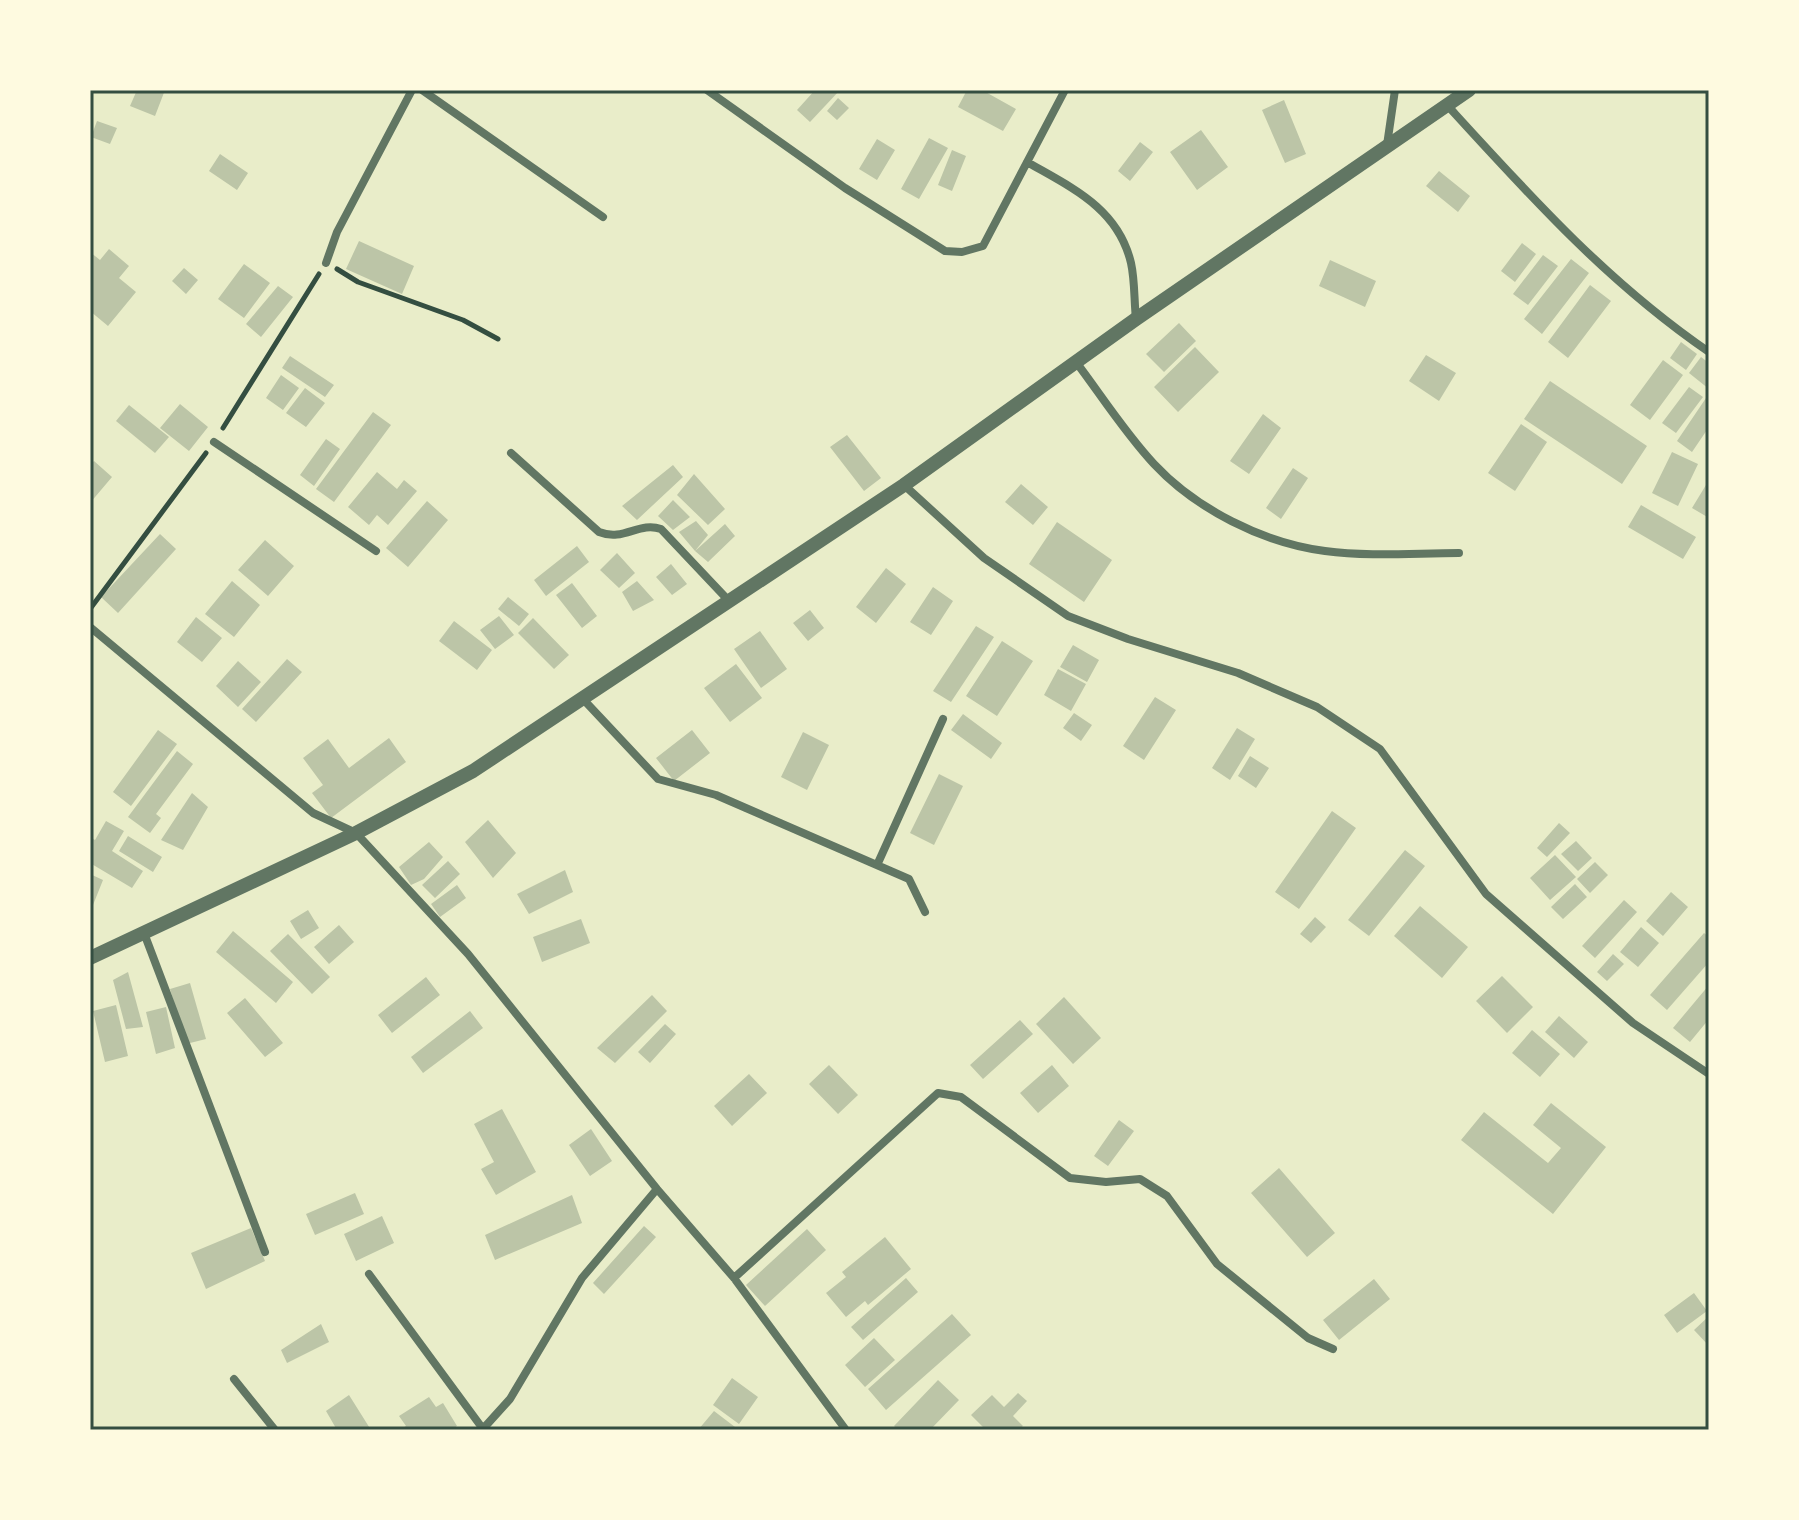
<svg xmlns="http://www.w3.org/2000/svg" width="1799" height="1520" viewBox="0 0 1799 1520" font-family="Rubik,sans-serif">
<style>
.building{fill:#bcc5a7}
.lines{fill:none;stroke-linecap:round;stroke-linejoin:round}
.path{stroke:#344e41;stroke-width:5}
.minor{stroke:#617663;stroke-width:8}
.tertiary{stroke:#617663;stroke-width:14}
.neatline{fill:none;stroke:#344e41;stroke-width:3}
</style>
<rect width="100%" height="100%" fill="#e9edc9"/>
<path class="building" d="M137,90H165L155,116L130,106Z
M815,90H840L810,122L797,110Z
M967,90H982L1016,109L1003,131L958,107Z
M838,98L849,108L837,120L827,111Z
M1284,100L1306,154L1285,163L1262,110Z
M97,121L117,128L110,144L91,137Z
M1201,130L1228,167L1197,190L1170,152Z
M929,138L948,148L919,199L901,189Z
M877,139L895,150L877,180L859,169Z
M1140,142L1153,152L1130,181L1118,171Z
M952,150L966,156L952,191L938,185Z
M220,154L248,173L237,190L209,171Z
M1439,171L1470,196L1458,212L1426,186Z
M359,241L414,266L402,294L346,269Z
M1522,243L1536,254L1515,282L1501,271Z
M109,249L129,266L119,278L136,292L108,326L90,311L93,301L90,299V252L100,260Z
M1543,255L1558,266L1528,305L1513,294Z
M1571,259L1589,273L1542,334L1524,319Z
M1330,260L1376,281L1365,307L1319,286Z
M244,264L270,283L244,318L218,299Z
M184,268L198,280L186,294L172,281Z
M1590,285L1611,301L1568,358L1548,342Z
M278,286L293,297L261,337L246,324Z
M1179,323L1196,341L1164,372L1146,354Z
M1681,342L1697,354L1686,370L1670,358Z
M1195,347L1219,372L1178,412L1154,387Z
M1426,355L1456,373L1439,401L1409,381Z
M290,356L334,385L325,397L282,368Z
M1701,357L1709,363V389L1689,373Z
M1663,360L1683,375L1650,420L1630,405Z
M281,375L299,388L283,410L266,398Z
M1550,381L1647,446L1622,484L1524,419Z
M1689,387L1703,397L1676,433L1662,423Z
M305,388L325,403L306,427L286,413Z
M1706,398L1709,400V427L1692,452L1677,441Z
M180,404L208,427L189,451L160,428Z
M129,405L169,437L155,453L116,421Z
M373,412L391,425L334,502L316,489Z
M1263,414L1281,428L1249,474L1230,461Z
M1521,424L1547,442L1515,491L1488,473Z
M847,435L881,478L864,491L830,447Z
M326,439L340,449L314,486L300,475Z
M1672,452L1698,464L1678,506L1652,493Z
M94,461L112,477L90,503V466Z
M673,465L683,477L637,520L622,506Z
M1293,468L1308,478L1281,519L1266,508Z
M377,472L397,489L404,480L417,491L388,525L377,515L369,525L348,507Z
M694,474L725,509L708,525L677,495Z
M1709,480V518L1692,508Z
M1021,484L1048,507L1033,525L1005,502Z
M673,500L690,517L673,530L658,516Z
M427,501L448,520L408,567L386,548Z
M1641,505L1696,537L1683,559L1628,527Z
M696,521L708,535L695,551L679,532Z
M1057,522L1112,560L1084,602L1029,564Z
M725,524L735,536L708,562L695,551Z
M160,534L176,549L118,613L101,597Z
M265,540L294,566L268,596L238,570Z
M577,546L589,562L546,596L534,580Z
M617,553L635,573L619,588L600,570Z
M671,564L687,584L672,595L656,577Z
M886,568L906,584L876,623L856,607Z
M232,581L260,605L234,637L205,614Z
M637,581L654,600L633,611L622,592Z
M572,583L597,616L582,628L556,595Z
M933,587L953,601L931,635L910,622Z
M508,597L529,614L519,626L498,609Z
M810,610L824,628L808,641L793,623Z
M499,616L514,635L495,649L480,630Z
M196,617L222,638L202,662L177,642Z
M533,618L569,655L554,669L518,633Z
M454,621L492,650L477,670L439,641Z
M976,626L994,637L951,702L933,691Z
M760,631L787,669L761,688L734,649Z
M1002,641L1033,661L997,716L966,696Z
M1073,645L1099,660L1087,682L1060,667Z
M287,659L302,672L256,722L242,709Z
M238,661L261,682L238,707L216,686Z
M736,664L762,698L730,722L704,688Z
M1058,669L1086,684L1071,711L1044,695Z
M1155,697L1176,710L1144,760L1123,746Z
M1074,713L1092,725L1081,741L1063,728Z
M963,714L1002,743L991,759L951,730Z
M1237,728L1255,739L1230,780L1212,768Z
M158,730L177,744L131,806L113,792Z
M692,730L710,753L674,781L656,758Z
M803,732L829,745L807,790L781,777Z
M389,738L406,762L331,818L312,793L323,785L303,758L328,739L349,768Z
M177,751L193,764L156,814L161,818L150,833L128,817Z
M1250,756L1269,768L1256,788L1238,776Z
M939,774L963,786L934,845L910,833Z
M192,793L208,807L183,850L161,840Z
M1332,811L1356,828L1299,909L1275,892Z
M488,820L516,853L493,878L465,842Z
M106,821L124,831L112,851L143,871L132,888L90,863V837L95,840Z
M1559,823L1570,833L1547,857L1537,848Z
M128,836L162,857L153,872L119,851Z
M1576,841L1592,858L1578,871L1561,854Z
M429,842L443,857L424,879L411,885L399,867Z
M1405,850L1425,866L1369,936L1348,920Z
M1555,855L1576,877L1550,900L1530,878Z
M448,861L460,874L435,898L422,885Z
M1595,862L1608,875L1590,893L1577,879Z
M565,870L573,892L529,914L517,894Z
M90,874L103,880L93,905L90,904Z
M1575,884L1587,897L1563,919L1551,907Z
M457,885L466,898L440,917L431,904Z
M1671,892L1688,907L1663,936L1646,921Z
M1624,900L1637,912L1595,958L1582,946Z
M1420,906L1468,947L1442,978L1394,936Z
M308,910L319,928L301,939L290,921Z
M1315,917L1326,927L1311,943L1300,934Z
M581,919L590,943L542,962L533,937Z
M339,925L354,942L329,964L314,947Z
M1641,927L1659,943L1638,967L1620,952Z
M233,931L293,982L276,1003L216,952Z
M1704,933L1709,937V962L1667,1010L1650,995Z
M288,934L330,977L312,994L270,951Z
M1613,954L1624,964L1607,981L1597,972Z
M128,972L143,1027L126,1029L113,980Z
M1502,976L1533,1007L1507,1033L1476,1001Z
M426,977L440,995L392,1033L378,1015Z
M190,983L206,1039L186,1044L170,989Z
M1709,985V1019L1690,1042L1673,1028Z
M652,995L667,1011L615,1063L597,1048Z
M1064,997L1101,1038L1073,1064L1036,1024Z
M245,998L283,1043L265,1057L227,1013Z
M116,1005L128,1056L105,1062L93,1011Z
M166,1007L175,1048L156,1054L146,1012Z
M470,1011L483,1028L423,1073L411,1057Z
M1559,1016L1588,1042L1574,1058L1545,1032Z
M1020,1020L1033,1034L983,1079L970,1065Z
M665,1024L676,1034L650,1063L638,1052Z
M1532,1030L1560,1054L1540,1077L1512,1053Z
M829,1065L858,1095L838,1114L809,1084Z
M1052,1065L1069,1086L1038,1113L1020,1093Z
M749,1074L767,1093L732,1126L714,1106Z
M1551,1103L1606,1147L1553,1214L1461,1140L1484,1112L1548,1163L1561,1148L1533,1125Z
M502,1109L536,1172L496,1195L481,1169L494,1162L474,1124Z
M1119,1120L1134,1131L1108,1166L1094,1156Z
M591,1129L612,1161L590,1176L569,1145Z
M1279,1168L1335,1233L1307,1257L1251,1193Z
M355,1193L364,1214L315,1235L306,1214Z
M572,1195L582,1223L495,1260L485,1235Z
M382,1216L394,1243L356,1261L344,1234Z
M644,1226L656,1237L604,1294L593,1283Z
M251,1228L265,1261L206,1289L191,1253Z
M807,1229L826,1250L765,1306L746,1285Z
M885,1237L911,1269L868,1305L865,1301L846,1317L826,1293L846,1277L842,1272Z
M906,1278L918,1292L863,1340L851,1327Z
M1374,1279L1390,1299L1339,1340L1323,1320Z
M1694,1293L1707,1311L1677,1333L1664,1315Z
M952,1314L971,1335L886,1410L868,1389Z
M1709,1316V1346L1694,1330Z
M321,1324L329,1342L287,1363L281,1350Z
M874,1338L895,1360L865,1387L845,1365Z
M732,1378L758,1397L739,1424L713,1405Z
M938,1380L959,1400L930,1430H898L894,1426Z
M1018,1393L1027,1401L1013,1416L1023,1426L1018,1430H986L971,1415L992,1395L1004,1407Z
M349,1395L371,1430H337L326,1411Z
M429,1397L436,1407L443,1403L457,1426L451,1430H400L406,1426L399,1416Z
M714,1411L735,1427L733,1430H698Z"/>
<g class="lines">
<path class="path" d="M337,269L358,282L463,320L498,339
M223,428L319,274
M90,609L206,453"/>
<path class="minor" d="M422,90L603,217
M707,90L845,188L945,251L962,252L983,246L1065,90
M1708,90L1709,91
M1447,105C1530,196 1607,282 1709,352
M1387,145L1395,90
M1027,162C1072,188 1118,208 1131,263C1135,281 1134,301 1136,319
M326,263L337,232L412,90
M1076,362C1101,395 1125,433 1154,464C1196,509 1263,543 1325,551C1369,557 1415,553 1459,553
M214,442L376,551
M511,453L599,532C624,542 639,521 661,529L729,601
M904,485L984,558L1068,616L1128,639L1238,673L1317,707L1380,749L1486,894L1633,1023L1709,1074
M90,627L313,813L356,833L468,954L657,1189L734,1278L846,1430
M582,698L658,779L716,795L909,879L925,912
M878,863L943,719
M144,933L265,1252
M369,1274L483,1429
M734,1278L938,1093L961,1097L1070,1178L1106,1182L1140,1179L1167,1196L1217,1264L1308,1338L1333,1349
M234,1379L275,1430
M482,1430L510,1399L582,1278L657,1189"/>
<path class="tertiary" d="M90,958L356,833L473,771L904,485L1136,319L1469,90"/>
</g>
<rect width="1799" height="1520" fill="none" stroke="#fefae0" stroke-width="184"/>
<rect x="92" y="92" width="1615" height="1336" class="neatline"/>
</svg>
